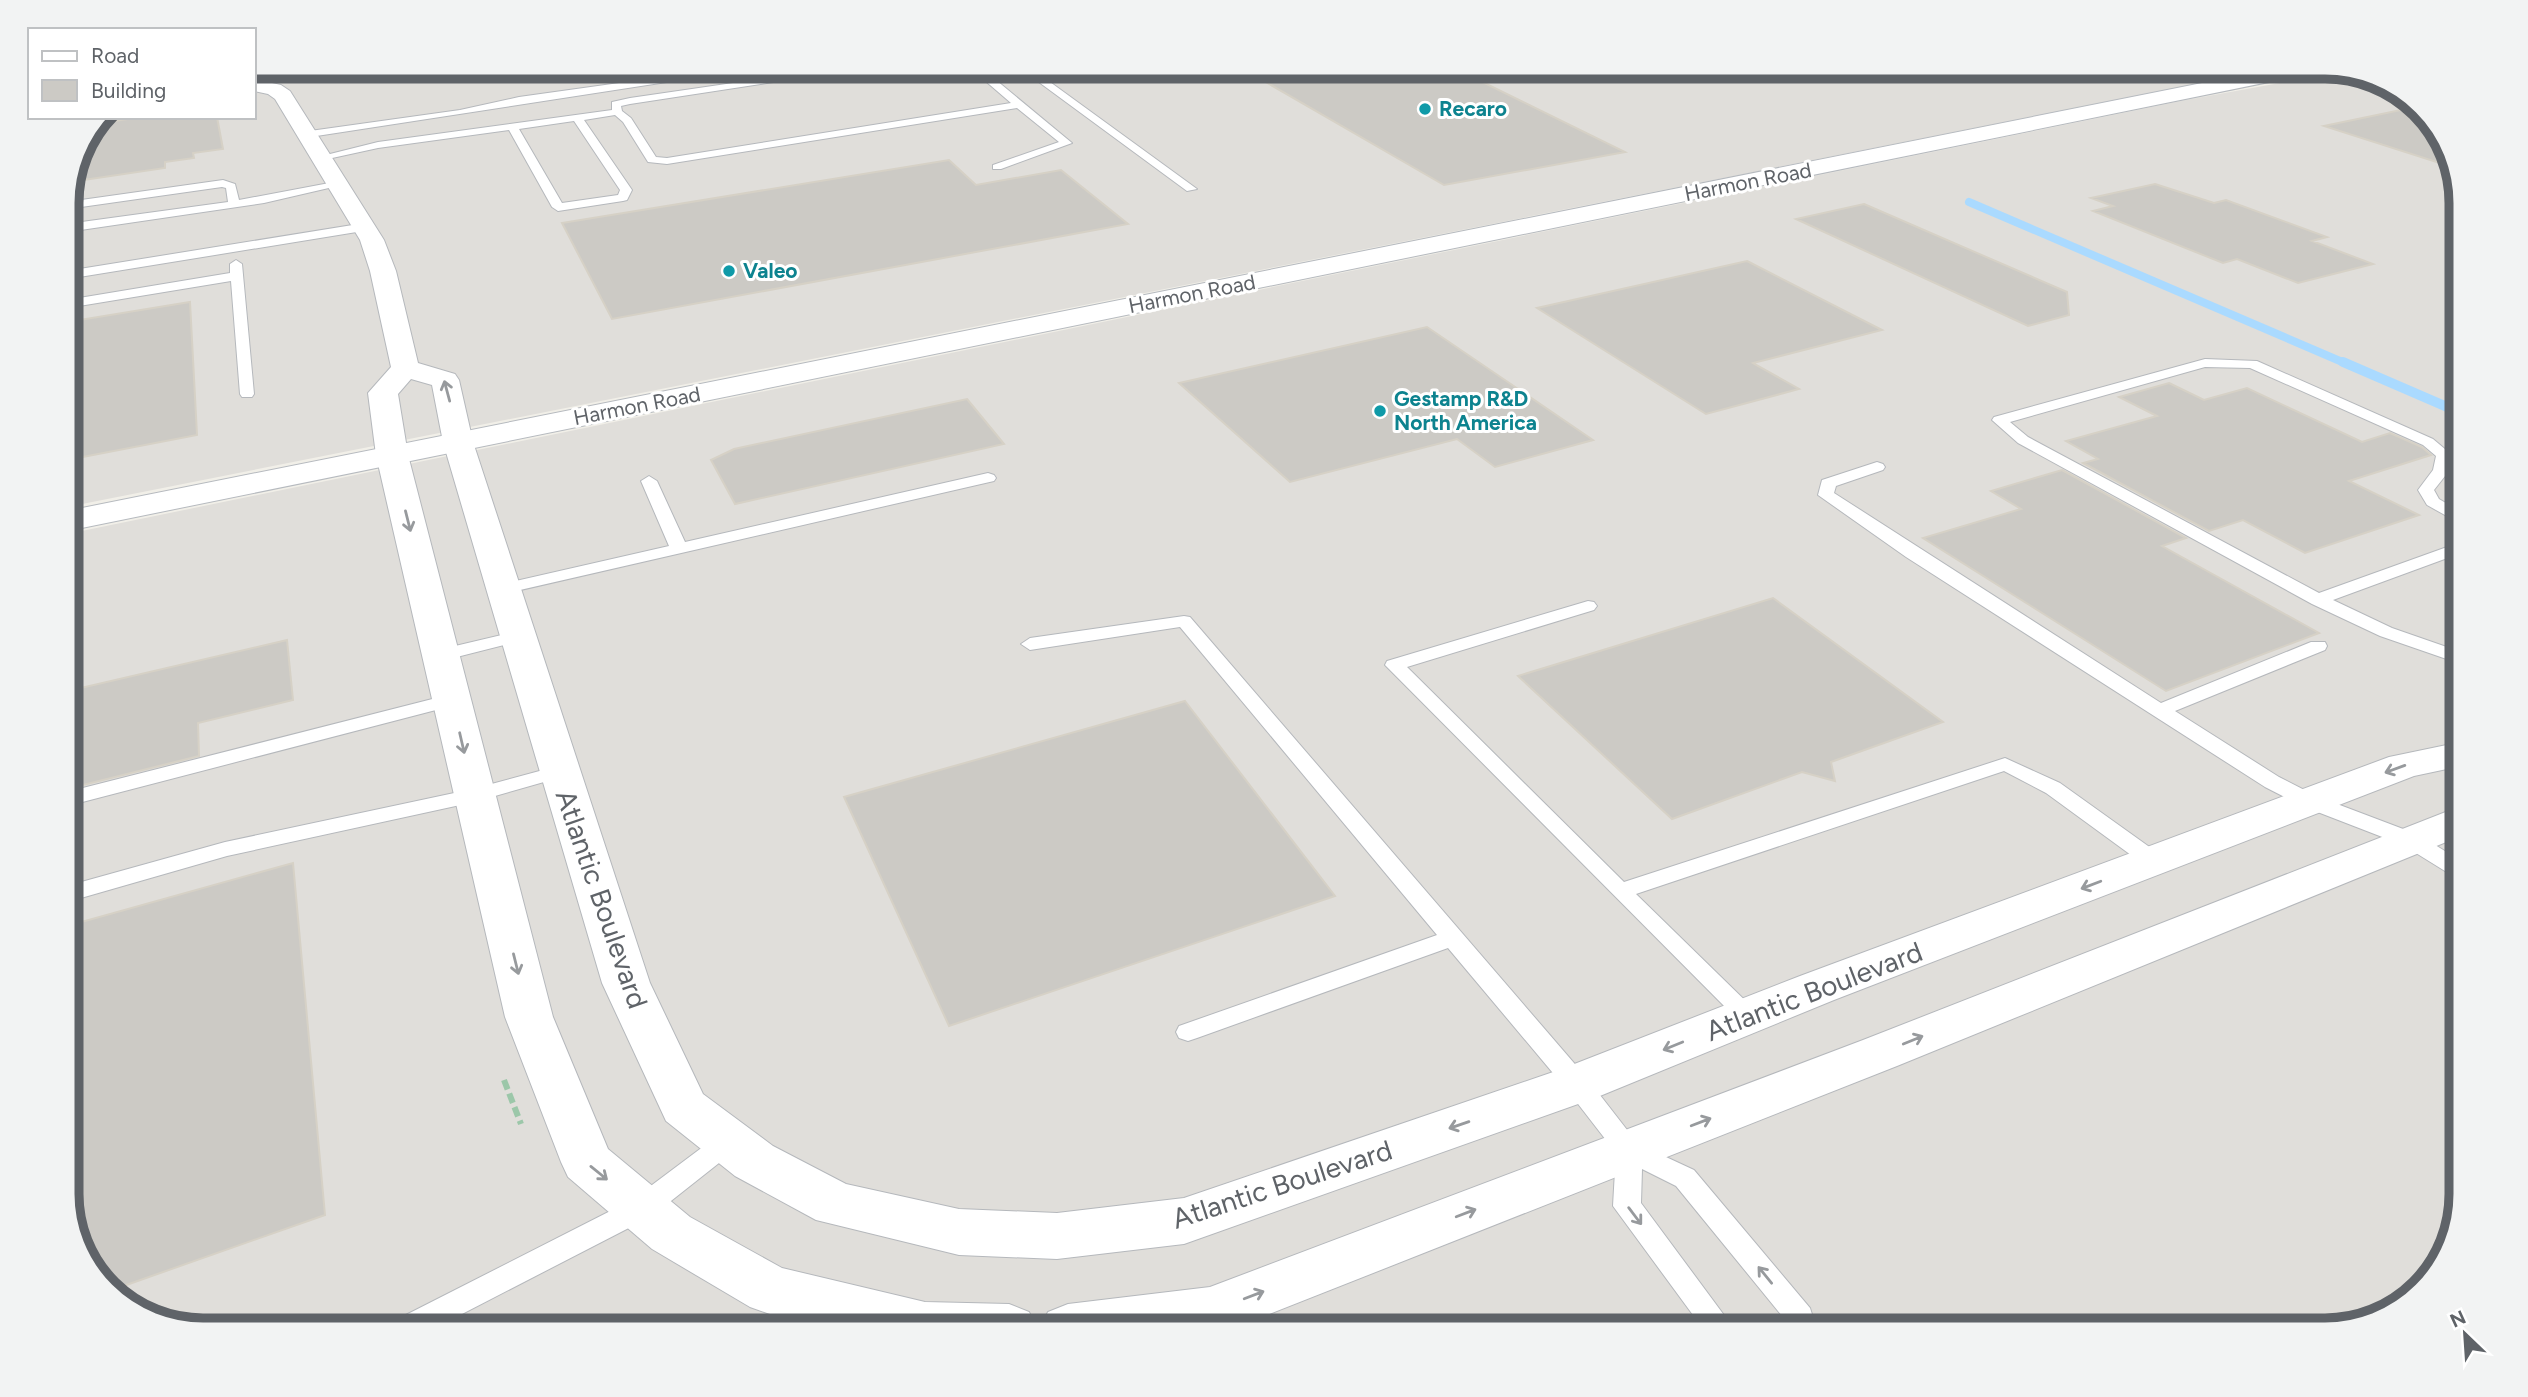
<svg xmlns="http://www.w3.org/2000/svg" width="2528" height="1397" viewBox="0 0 2528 1397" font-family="Figtree,sans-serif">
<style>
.industrial{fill:#e0deda}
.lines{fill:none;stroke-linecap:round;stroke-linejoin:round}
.stream-far1{stroke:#aadaff;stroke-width:8}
.stream{stroke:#aadaff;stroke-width:10}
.building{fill:#cccac5;stroke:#d6d1c6;stroke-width:2}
.lane-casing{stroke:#b5b8bc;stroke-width:2}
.street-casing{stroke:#b5b8bc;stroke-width:2}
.secondary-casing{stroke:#b6babf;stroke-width:2}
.path{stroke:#9cc7a9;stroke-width:6;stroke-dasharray:10 4.5;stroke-linecap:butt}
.lane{fill:#fff;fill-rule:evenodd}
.street{fill:#fff;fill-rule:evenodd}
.secondary{fill:#fff;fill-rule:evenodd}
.oneway{stroke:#979a9d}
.culture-dot{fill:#0f9aa8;stroke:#fff;stroke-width:2.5}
.labels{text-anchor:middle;stroke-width:6;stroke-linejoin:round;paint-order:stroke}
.far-culture-label{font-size:21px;font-weight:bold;fill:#0d838f;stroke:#fff;text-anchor:start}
.far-street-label{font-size:21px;fill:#5f6368;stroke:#fff}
.near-street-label{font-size:28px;fill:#5f6368;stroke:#fff}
.rim{fill:none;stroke:#5f6368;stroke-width:9}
</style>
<rect width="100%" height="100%" fill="#f1efe8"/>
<path class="industrial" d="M254,67H2282L67,507V194L80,143L99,117H254Z
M2345,71L2386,81L2439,127L2461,194V1194L2447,1255L2401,1308L2326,1330H203L142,1316L90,1270L67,1204V534L2186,100Z"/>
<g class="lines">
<path class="stream-far1" d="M1969,202L2347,364"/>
<path class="stream" d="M2343,362L2461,413"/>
</g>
<path class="building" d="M1238,66H1450L1625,152L1444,185Z
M2415,107L2439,127L2452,167L2324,126Z
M141,117H217L223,149L193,153L194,158L165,162V168L70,182L80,143L94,124Z
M949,160L976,185L1061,170L1128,224L612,319L562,223Z
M2155,184L2214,203L2226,200L2327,237L2312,241L2373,264L2298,283L2237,259L2223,263L2093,211L2113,206L2091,198Z
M1864,204L2067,292L2069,315L2028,326L1796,219Z
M1747,261L1882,330L1753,363L1799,389L1706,414L1537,308Z
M190,302L197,435L67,460V322Z
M1427,327L1593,440L1495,467L1457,439L1290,482L1179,383Z
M2169,383L2204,400L2247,388L2362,442L2390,433L2422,447L2431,455L2349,481L2419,515L2305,553L2243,520L2209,531L2083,463L2098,459L2066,441L2157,416L2119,397Z
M967,399L1004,444L735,504L711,460L734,449Z
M2062,470L2186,538L2162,546L2319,633L2166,691L1923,538L2021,509L1991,491Z
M1773,598L1943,722L1831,762L1835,781L1802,772L1672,819L1518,676Z
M287,640L293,700L198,723L199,756L67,789L72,690Z
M1185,701L1335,896L949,1026L844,797Z
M293,863L325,1215L112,1290L90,1270L67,1204V926Z"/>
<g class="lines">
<defs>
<path id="lane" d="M741,66H770L310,137L305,134L310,131L460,110L519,97Z
M850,66H877L630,104L621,106L622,111L631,118L656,157L667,158L1011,103L968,66H979L1072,143L1001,169H993V165L1059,142L1017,108L667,164L648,162L623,122L615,115L584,120L632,190L627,200L623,201L558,211L552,207L509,130L378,148L323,160L318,157L378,142L612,110V102L630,98ZM574,121L620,190L618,195L562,203L519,129Z
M1017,66H1028L1197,189L1187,191Z
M223,180L235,184L239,200L340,181L346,184L264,203L67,232V224L228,202L226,188L222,187L67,209V202Z
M365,223L371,227L369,230L67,279V271Z
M236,260L242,264L254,394L252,397H242L240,394L231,281L67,308V300L230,273V264Z
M2205,359L2257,361L2433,439L2452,455L2449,471L2434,490L2439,499L2461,512V524L2427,505L2418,490L2433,470L2436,456L2423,445L2250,368L2205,367L2010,422L2028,437L2319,593L2461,542V553L2333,600L2392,628L2461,652V664L2380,636L2312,604L2018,443L1992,420L1994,417Z
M1877,462L1883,464L1885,467L1883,470L1836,486L1834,493L2161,703L2311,642H2325L2327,646L2325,650L2175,711L2279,777L2316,796L2419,835L2461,861V878L2453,876L2403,845L2302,806L2265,787L1906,557L1818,495L1822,480Z
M988,473L994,475L996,478L994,481L503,594L494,589L503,584L669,546L641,481L649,476L657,481L685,542Z
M1588,601L1594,602L1597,606L1594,610L1407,667L1624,882L2005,758L2060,783L2162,856L2165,861L2162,866L2154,868L2146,866L2046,793L2004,771L1636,894L1761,1016L1758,1022L1749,1025L1740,1022L1385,665L1387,661Z
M1184,616L1190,617L1586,1077L1638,1144L1694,1170L1810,1308L1817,1330H1789L1787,1322L1676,1186L1642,1169L1641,1203L1735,1330H1704L1613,1206L1616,1153L1568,1091L1448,948L1197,1038L1188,1041L1179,1038L1176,1032L1179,1026L1437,935L1180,627L1030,650L1021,644L1030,638Z
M518,631L524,632L527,636L524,640L441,661L432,655L434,651Z
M452,694L462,700L459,704L67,806V792Z
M558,766L565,768L568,772L565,776L474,802L227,856L67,902V886L225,842L473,789Z
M729,1131L738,1134L742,1141L738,1148L652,1216L431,1330H390L394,1321L632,1200L720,1134Z"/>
<path id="street" d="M254,79L281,85L290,91L384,240L396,271L418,363L455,374L459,380L473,442L650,983L703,1094L773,1146L846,1184L959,1209L1057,1213L1184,1198L1559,1070L1800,976L2389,757L2461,742V766L2414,776L1834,1000L1595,1098L1184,1244L1057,1259L959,1255L816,1220L735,1176L666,1121L602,983L443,442L432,385L411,379L398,394L408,455L553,1017L608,1149L690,1217L782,1268L925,1302L1009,1304L1029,1312L1038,1330H835L770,1314L750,1307L652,1249L568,1177L561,1162L505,1017L376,455L368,393L391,367L370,271L360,240L275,99L268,94L254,91Z
M2461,806V836L1897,1066L1229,1330H1039L1048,1312L1068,1304L1210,1287L1863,1040Z"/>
<path id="secondary" d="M2287,66L2327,67L2318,72L67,531V511Z"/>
</defs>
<use href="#lane" class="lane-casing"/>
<use href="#street" class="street-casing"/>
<use href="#secondary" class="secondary-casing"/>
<path class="path" d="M504,1080L521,1124"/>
<use href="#lane" class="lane"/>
<use href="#street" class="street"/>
<use href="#secondary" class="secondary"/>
</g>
<defs><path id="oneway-shaft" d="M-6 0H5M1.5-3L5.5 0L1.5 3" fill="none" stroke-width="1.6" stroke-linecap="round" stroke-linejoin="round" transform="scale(1.75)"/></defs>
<g class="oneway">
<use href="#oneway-shaft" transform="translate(447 391) rotate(-105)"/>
<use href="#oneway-shaft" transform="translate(408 521) rotate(76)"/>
<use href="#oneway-shaft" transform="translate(462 743) rotate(77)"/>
<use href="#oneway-shaft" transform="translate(2395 769) rotate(160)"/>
<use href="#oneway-shaft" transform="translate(2091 885) rotate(159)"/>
<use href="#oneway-shaft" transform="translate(516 964) rotate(76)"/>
<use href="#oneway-shaft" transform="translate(1913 1040) rotate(-22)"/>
<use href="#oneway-shaft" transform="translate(1673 1046) rotate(158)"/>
<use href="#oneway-shaft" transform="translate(1701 1122) rotate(-21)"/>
<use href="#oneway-shaft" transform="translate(1459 1125) rotate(161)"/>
<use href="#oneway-shaft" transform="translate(599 1173) rotate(39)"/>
<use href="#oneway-shaft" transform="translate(1466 1213) rotate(-21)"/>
<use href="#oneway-shaft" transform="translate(1635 1216) rotate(53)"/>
<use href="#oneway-shaft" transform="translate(1765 1275) rotate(-129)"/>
<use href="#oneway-shaft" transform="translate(1254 1295) rotate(-21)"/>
</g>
<g class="culture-dot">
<circle cx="1425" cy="109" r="7"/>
<circle cx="729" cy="271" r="7"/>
<circle cx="1380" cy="411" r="7"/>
</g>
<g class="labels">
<g class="far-culture-label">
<text x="1439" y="116">Recaro</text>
<text x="743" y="278">Valeo</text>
<text x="1394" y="406">Gestamp R&amp;D<tspan x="1394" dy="24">North America</tspan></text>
</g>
<g class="far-street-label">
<text transform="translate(1748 182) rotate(-11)" y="7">Harmon Road</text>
<text transform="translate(1192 294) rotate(-11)" y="7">Harmon Road</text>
<text transform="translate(637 406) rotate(-11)" y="7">Harmon Road</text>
</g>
<g class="near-street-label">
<text transform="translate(602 899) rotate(71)" y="10">Atlantic Boulevard</text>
<text transform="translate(1814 991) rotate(-21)" y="10">Atlantic Boulevard</text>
<text transform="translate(1282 1184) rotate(-18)" y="10">Atlantic Boulevard</text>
</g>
</g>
<path d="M0 0H2528V1397H0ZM203 79H2325A124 124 0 0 1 2449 203V1194A124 124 0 0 1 2325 1318H203A124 124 0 0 1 79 1194V203A124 124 0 0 1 203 79Z" fill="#f2f3f3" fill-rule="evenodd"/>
<path class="rim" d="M203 79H2325A124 124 0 0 1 2449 203V1194A124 124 0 0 1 2325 1318H203A124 124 0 0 1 79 1194V203A124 124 0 0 1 203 79Z"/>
<rect x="28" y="28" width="228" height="91" fill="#ffffff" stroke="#bfc1c3" stroke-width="2"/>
<rect x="42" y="51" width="35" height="10" fill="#ffffff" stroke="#bfc1c3" stroke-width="2"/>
<text x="91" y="63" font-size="21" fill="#5f6368">Road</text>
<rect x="42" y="80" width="35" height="21" fill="#cccac5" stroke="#bfc1c3" stroke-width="2"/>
<text x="91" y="98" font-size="21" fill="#5f6368">Building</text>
<g transform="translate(2465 1334) rotate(335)" stroke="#ffffff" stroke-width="5" paint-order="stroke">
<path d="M0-5L12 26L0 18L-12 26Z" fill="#5f6368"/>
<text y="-10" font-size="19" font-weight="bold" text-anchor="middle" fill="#5f6368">N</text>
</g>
</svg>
